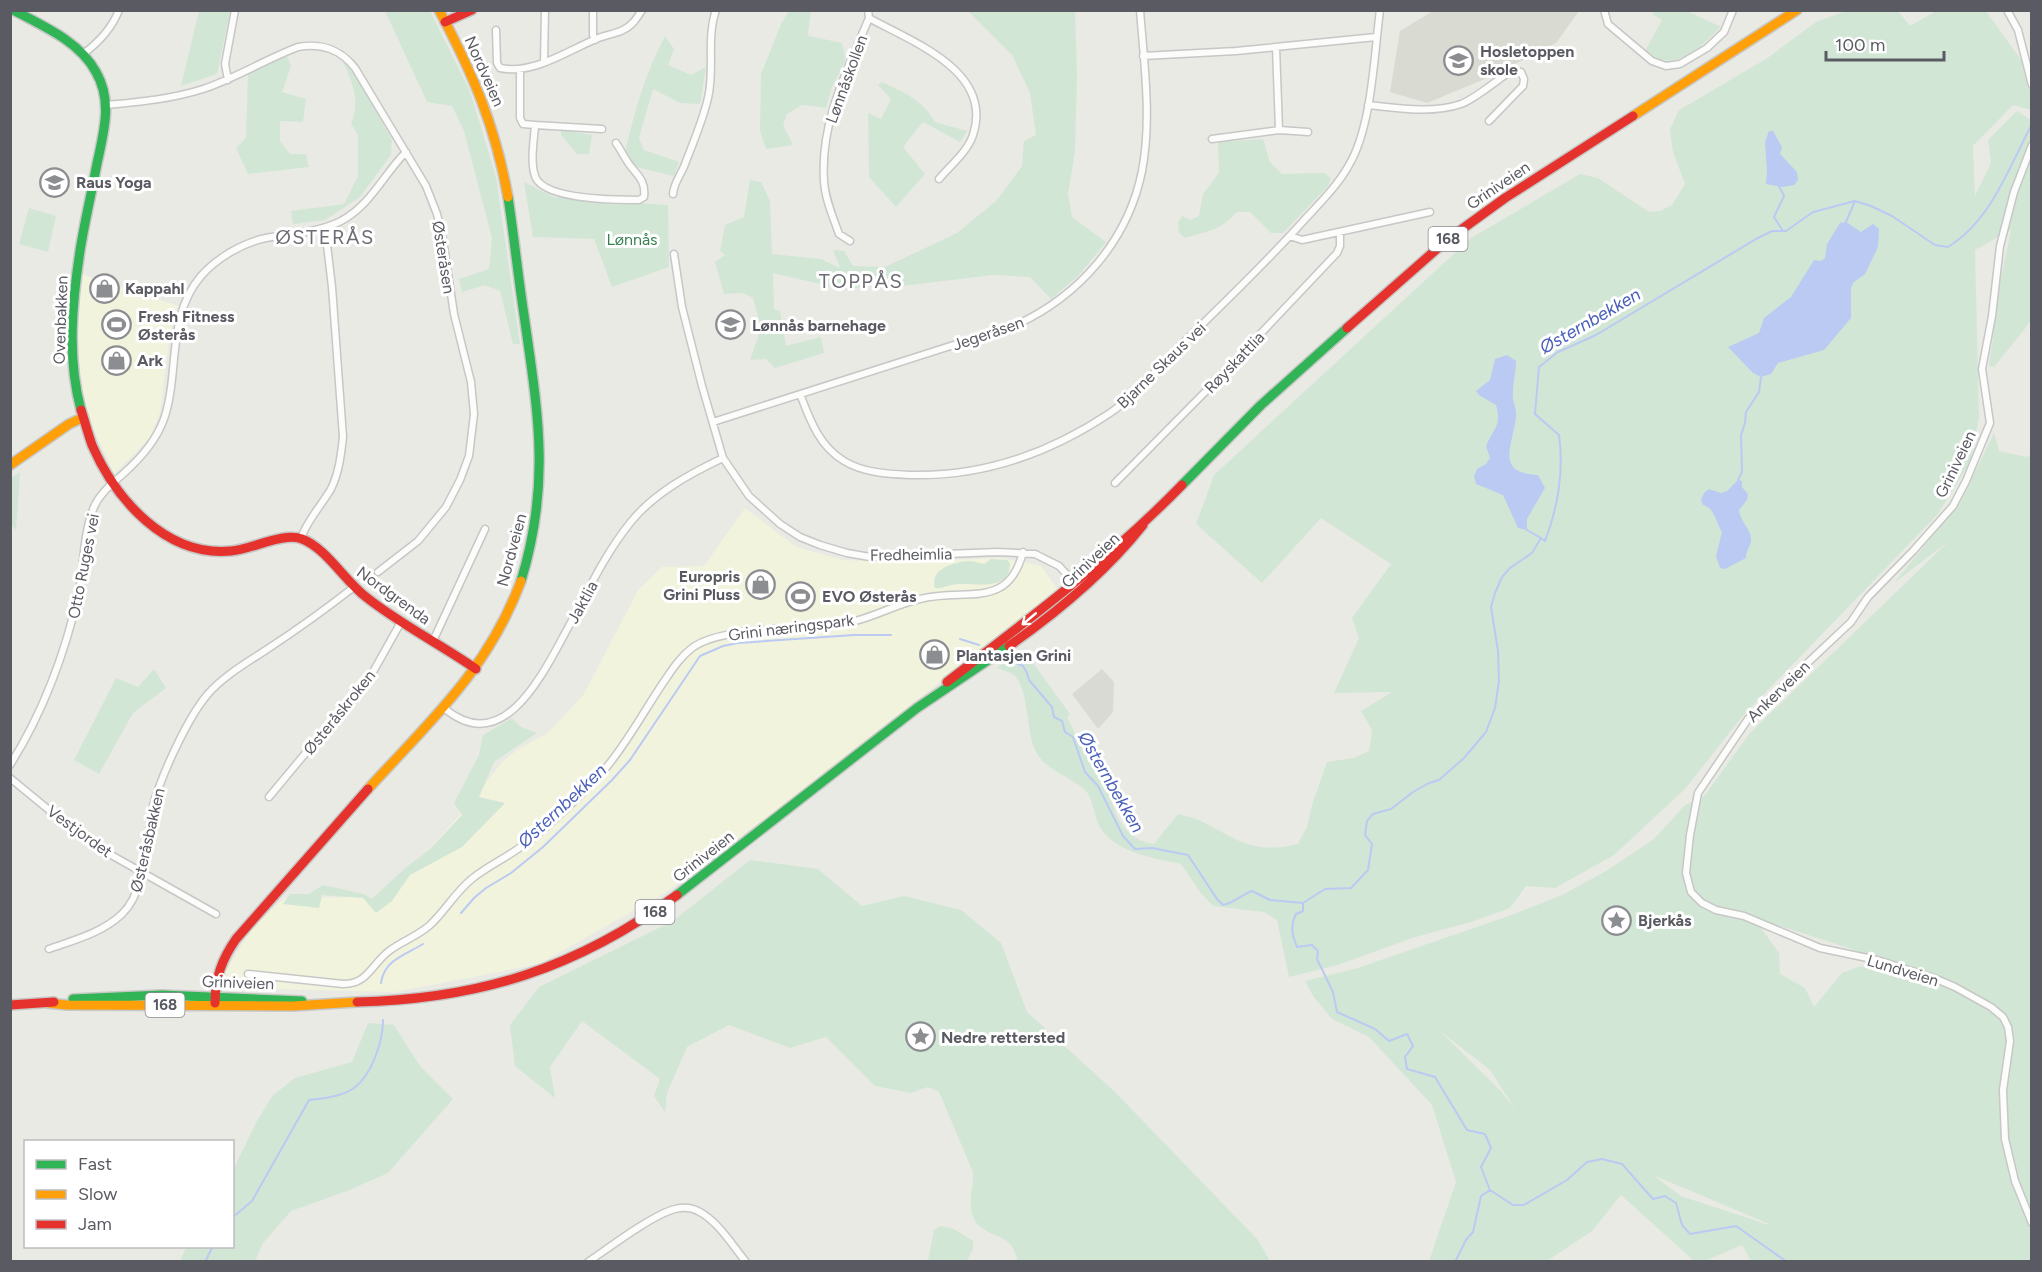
<svg xmlns="http://www.w3.org/2000/svg" width="2042" height="1272" viewBox="0 0 2042 1272" font-family="Figtree,sans-serif">
<style>
.commercial{fill:#f1f3dd}
.industrial{fill:#d9dad4}
.education{fill:#d9dad2}
.green{fill:#d2e6d6;fill-rule:evenodd}
.water{fill:#bacaf2}
.lines{fill:none;stroke-linecap:round;stroke-linejoin:round}
.stream{stroke:#bacaf2;stroke-width:2}
.street-casing{stroke:#c6c7c6;stroke-width:9}
.fast-casing{stroke:#c6c7c6;stroke-width:12}
.slow-casing{stroke:#c6c7c6;stroke-width:12}
.jam-casing{stroke:#c6c7c6;stroke-width:12}
.street{stroke:#fcfcfb;stroke-width:6}
.fast{stroke:#30b455;stroke-width:9}
.slow{stroke:#ff9f0a;stroke-width:9}
.jam{stroke:#e5322d;stroke-width:9}
.oneway{stroke:#fff}
.labels{text-anchor:middle;stroke-width:6;stroke-linejoin:round;paint-order:stroke}
.shield{fill:#fff;stroke:#8c8c91;stroke-width:1.5}
.shield-label{font-size:15px;font-weight:bold;fill:#5a5b62}
.poi-label{font-size:16px;font-weight:bold;fill:#5a5b62;stroke:#fff;text-anchor:start}
.street-label{font-size:16px;fill:#5a5b62;stroke:#fff}
.park-label{font-size:16px;fill:#3b8053;stroke:#fff}
.water-label{font-size:18px;font-style:italic;fill:#4b60b9;stroke:#fff}
.quarter-label{font-size:20px;letter-spacing:1.5px;fill:#6b6d73;stroke:#fff}
</style>
<rect width="100%" height="100%" fill="#e9eae4"/>
<path class="commercial" d="M82,274L178,306L170,333L160,413L150,438L114,474L87,415L79,368L77,321Z
M745,508L796,547L843,560L894,562L1000,558L1041,566L1058,590L754,827L665,893L539,964L395,992L270,989L235,979L224,974L251,929L284,898L365,897L377,901L409,871L468,806L503,761L520,748L548,733L584,694L638,590L662,567L704,566Z"/>
<path class="industrial" d="M1102,669L1114,682L1113,712L1098,729L1072,694Z"/>
<path class="education" d="M1433,11H1579L1556,43L1492,76L1427,103L1390,92L1400,31Z"/>
<path class="green" d="M1897,10L1910,26L1936,11H1986L2031,74V110L2013,105L1973,146L1975,196L1991,163L1988,140L2017,111L2031,120V321L1994,367L1989,366L2000,283L2011,230L1975,250L1979,418L1970,462L1938,514L1741,718L1685,789L1614,855L1555,888L1526,886L1510,908L1471,922L1412,938L1338,965L1289,977L1277,920L1264,912L1213,906L1200,892L1181,864C1154,858 1110,852 1098,823C1094,813 1092,796 1084,789C1069,776 1043,769 1035,750C1026,730 1029,689 1014,675C1010,672 1002,670 997,668L1020,651L1028,656L1070,714L1067,717L1086,756L1106,769C1109,800 1117,839 1154,844L1178,814C1187,817 1197,818 1205,823C1241,842 1255,854 1298,844L1307,827L1312,805L1327,762L1354,758L1369,751L1372,730L1361,711L1392,692L1334,693L1359,638L1352,618L1391,564L1321,518L1262,583L1196,524L1214,475L1471,238L1580,174L1598,178L1649,212L1660,211L1672,205L1685,184L1673,152L1670,129L1679,110L1766,59L1816,22L1846,11Z
M199,11H230L217,74L181,86Z
M385,11H430L470,91L496,177L520,344H513L500,291L485,285L462,292L459,279L489,269L492,238L464,131L452,106L427,102Z
M789,11H811L808,34L809,36L842,43L846,60L832,87L826,108L802,105L787,114L783,125L793,145L766,149L760,131L761,74L781,24Z
M968,11H1075L1077,75L1075,152L1068,194L1072,217L1106,242L1079,275L1051,299L1030,277L993,275L886,288V282L846,290L773,273L774,309L780,311L786,346L821,337L824,353L775,368L766,359L750,360L761,328L753,298L743,293L724,294L715,262L725,255L720,251L725,225L744,217L750,180L761,182L770,201L772,254L821,259L840,268L833,250L844,251L853,266L885,267L957,233L997,200L1022,166L1024,141L1036,135L1030,93L1012,55Z
M1654,11H1687L1721,27C1706,41 1685,65 1662,60C1657,59 1650,54 1645,51L1662,20L1652,14Z
M665,36L674,49L668,65L691,75L706,67L700,104L680,103L653,89L639,138L644,150L679,162L674,176L636,167L625,152C635,111 645,73 665,36Z
M287,56L291,66L282,92L306,99L303,122L280,121V141L290,154H306L309,167L248,174L236,148L246,138L248,74Z
M342,60L358,79L392,140L391,155L360,197L325,220L293,224L291,211L344,204L358,176V135L351,123C361,102 352,80 342,60Z
M882,82C903,92 923,100 935,122L967,131L960,142L923,122L903,147L925,174L896,207L869,177L868,113L881,119L891,99L878,85Z
M561,130L592,135L589,154H577L561,135Z
M1263,139L1270,162L1282,174L1325,173L1331,179L1328,186L1283,233H1271L1250,212H1237C1218,232 1210,230 1185,238L1179,233L1178,223L1182,216L1191,220L1199,216L1203,194L1219,173L1218,142Z
M524,182L554,197L668,205L669,267L612,287L594,239L533,237Z
M29,208L56,216L48,252L19,244Z
M1994,433L1999,451L2027,457L2031,454V1261H1751L1742,1245L1705,1261H1694L1621,1195L1592,1231L1547,1261H1429L1456,1182L1432,1105L1369,1037L1332,1019L1313,996L1305,981L1358,968L1517,913L1564,894L1606,871L1654,839L1684,806L1705,795L1750,733L1949,541L1894,583L1961,501ZM1706,902L1922,972L1990,1008L1988,1011L1949,987L1902,979L1861,966L1842,973L1814,1007L1805,988L1780,974L1779,953L1758,924L1703,903ZM1440,1031L1490,1070L1515,1109L1500,1090ZM1653,1175L1769,1224V1225L1681,1196Z
M20,472L16,531L11,523V478Z
M991,559L1007,560L1010,563C1010,592 976,583 959,584C950,584 943,589 935,588C929,569 954,562 969,561C974,561 979,563 984,564Z
M154,669L166,688L133,713L99,774L74,760L116,678L138,687Z
M512,718L521,727L537,733L494,762L479,797L505,803L462,847L410,875L392,901L376,913L363,898L322,895L319,908L283,904L290,894H309L323,885L364,894L372,899L404,869L429,850L462,815L454,803L479,755L483,735Z
M750,860L818,869L862,906L904,896L961,910L1001,943L1027,1012L1114,1091L1258,1240L1270,1261H1018C1016,1256 1014,1248 1010,1244C997,1231 978,1236 971,1211C969,1199 974,1184 973,1172L939,1092L928,1087L911,1093L875,1086L826,1037L790,1048L729,1025L687,1047L667,1093L665,1112L654,1096L660,1079L582,1021L550,1067L555,1098L515,1066L510,1025L539,987L673,921Z
M368,1023L394,1025L420,1066L453,1099L388,1173L347,1191L291,1211L263,1243L255,1261H180L186,1247L232,1246L233,1170L257,1121L273,1095L295,1078L352,1062Z
M940,1226L954,1229L973,1241V1249L967,1261H928L934,1230Z"/>
<path class="water" d="M1769,131H1773L1782,147L1780,154L1797,172L1798,180L1794,185L1783,187L1766,184L1767,170L1765,142Z
M1846,222L1861,232L1873,224L1879,229L1878,247L1865,274L1854,282L1851,288V318L1824,350L1778,363L1771,374L1761,377L1753,373L1728,347L1759,333L1764,318L1791,297L1814,260L1821,261L1825,258L1827,244L1840,223Z
M1507,355L1516,361C1516,373 1512,386 1513,398C1514,405 1517,411 1516,417C1513,445 1494,473 1538,475L1545,488L1527,519V530L1518,528L1503,495L1476,484L1474,476L1477,469L1486,464L1490,458L1486,446C1494,428 1502,425 1496,405L1479,395L1476,391L1490,380L1495,359Z
M1738,480L1742,481V487L1748,494L1747,500L1739,510C1740,521 1750,528 1751,538C1752,545 1746,550 1746,558L1725,569L1720,568L1716,556L1722,532C1716,523 1715,508 1703,505L1701,500L1704,493L1709,489L1721,493L1727,491Z"/>
<g class="lines">
<path class="stream" d="M1779,186L1784,196L1774,217L1783,231
M1846,222L1855,201
M1738,480L1742,472L1741,435L1745,423L1746,412L1759,392L1761,377
M1527,530L1541,538
M960,639L979,645
M1003,658L1023,666L1027,673L1029,680L1052,707L1054,717L1062,721L1065,732L1073,737L1085,772L1098,786L1123,836L1135,849L1152,848L1188,855L1217,899L1223,905C1234,903 1241,895 1252,891L1270,900L1303,903L1325,889L1351,888L1368,870L1372,844L1365,835L1367,821L1373,814L1391,809L1413,792L1429,783L1439,780L1464,758L1486,732L1495,708L1499,681L1498,651L1491,607L1495,593L1502,577L1510,568L1532,553L1541,538L1545,541C1558,508 1564,470 1559,435L1535,414L1539,367L1558,352L1596,335L1756,239L1772,231H1786L1813,212L1855,201L1871,206L1892,216L1935,245L1948,247C1991,221 2009,167 2032,124
M1303,904V911L1296,914C1290,926 1292,935 1297,947L1312,945L1318,951L1317,959L1333,992L1337,1012L1375,1029L1389,1041L1407,1034L1413,1046L1405,1057L1407,1069L1435,1077L1467,1130L1485,1134L1491,1148L1481,1167L1490,1190
M461,913L474,898L486,888L511,873L543,847L612,780L630,760L700,656L723,646L738,643L854,635H891
M381,983C384,960 405,955 423,944
M1490,1190L1513,1205H1524L1567,1180L1587,1162L1602,1159L1622,1164L1653,1199L1665,1196L1676,1203L1682,1225L1690,1234L1736,1226L1787,1262
M232,1218L252,1201L309,1100C324,1098 341,1097 354,1088C372,1075 383,1041 383,1020
M205,1262L213,1246
M1455,1262L1466,1240L1473,1232L1481,1196L1490,1190"/>
<defs>
<path id="street" d="M593,10V35L595,40
M1604,10L1608,24L1652,61L1666,66L1680,64L1707,48L1724,32L1733,10
M2007,10L2018,30L2032,85
M869,18C912,42 994,71 973,135C968,151 950,166 939,179
M496,30L497,63L500,68C533,75 567,51 596,39C605,35 615,34 623,30C632,26 637,18 642,10
M83,54C98,43 112,28 119,10
M1143,56L1236,51L1376,37
M544,62L545,10
M520,69V118L523,124L535,125C534,140 530,161 535,176C543,200 617,200 639,200L644,197C646,181 638,176 629,164C624,157 621,150 616,143
M228,80L225,64L235,10
M106,105C139,102 172,99 203,89C236,78 266,59 298,47C322,43 340,49 355,68L426,186L437,214L443,240L454,314L471,382L474,414L469,456L460,480L446,507L418,541L378,572
M1368,105C1398,108 1431,114 1461,104C1475,99 1497,80 1511,71L1521,72L1524,79L1523,86L1489,121
M535,125L602,129
M1279,130L1308,132
M1212,139L1279,130L1276,47
M2032,145L2014,192L2000,246L1992,316L1982,369L1990,423L1966,481L1953,506L1913,551L1868,597L1851,622L1748,719L1698,793L1690,835L1686,873L1691,892L1702,903L1716,910L1744,916L1820,948L1877,960L1934,978L1955,987L1991,1007L2003,1017L2008,1027L2010,1041L2003,1090L2005,1139L2015,1181L2032,1223
M673,194C674,182 681,175 685,164C693,143 703,120 708,98C715,69 706,39 716,10
M1290,236L1302,240L1430,212
M850,241L839,234C833,217 825,199 824,181C820,122 847,71 869,18L868,10
M674,254L682,307L702,386L723,458L749,496L780,524L800,537L820,545L847,553L870,557L997,552L1035,554L1059,566L1081,590
M800,394C810,420 819,446 844,461C864,473 888,474 910,475C983,477 1050,453 1110,413C1139,393 1160,365 1185,341C1226,301 1268,261 1306,218C1321,202 1338,185 1349,165C1372,126 1374,56 1380,10
M713,422L1016,325C1079,296 1128,241 1142,171C1152,119 1144,63 1140,10
M1115,483L1212,385L1337,253L1340,246V232
M301,538C308,519 321,506 331,489C339,473 341,455 343,437L332,287L325,228
M433,641L485,529
M444,708C505,760 545,669 569,626C588,591 605,554 630,523C653,494 689,474 723,458
M10,765C44,711 65,654 79,592C84,565 83,533 94,507C100,493 112,484 123,474C140,459 156,441 164,419C180,372 166,317 201,276C217,258 242,243 266,238C292,233 317,233 341,221C371,205 383,175 406,152
M10,778L49,810L113,856L216,914
M269,797L373,672L401,622
M49,949C74,940 102,933 122,914C147,890 146,839 153,806C161,776 187,719 207,695C223,676 248,662 269,648C298,629 327,608 354,587
M248,974L343,984C368,984 371,965 389,951C402,941 418,936 430,925C446,910 456,891 473,878C488,866 506,858 522,846C548,827 584,793 605,769C627,743 644,711 663,683C672,670 680,657 692,648C723,625 809,630 851,622C875,617 896,604 920,599C965,587 1008,611 1023,552
M588,1262C610,1247 652,1215 675,1209C683,1207 691,1207 698,1211C718,1221 732,1245 746,1262"/>
<path id="fast" d="M13,10C43,26 79,41 96,72C115,105 101,140 95,174C90,200 84,225 80,251C72,303 67,359 81,410
M508,197C514,236 518,276 524,315C538,413 551,483 521,581
M1182,485L1261,405L1347,328
M677,895L917,708L1009,646
M73,999L162,995L302,1001"/>
<path id="slow" d="M439,10C473,74 495,125 508,197
M1633,116L1797,10
M10,465L69,424L82,418
M368,789C430,721 488,670 521,581
M48,1003L67,1005L293,1006L357,1002"/>
<path id="jam" d="M445,22L472,10
M1347,328L1447,240L1505,198L1633,116
M81,410C85,422 88,434 92,445C116,500 166,557 231,551C253,549 283,532 302,539C326,548 345,581 366,597C400,624 440,644 476,669
M1009,646C1059,611 1105,573 1143,525
M947,682C1028,620 1111,558 1182,485
M357,1002C481,999 577,968 677,895
M215,1003C215,978 222,959 236,939L368,789
M10,1005L54,1002"/>
</defs>
<use href="#street" class="street-casing"/>
<use href="#fast" class="fast-casing"/>
<use href="#slow" class="slow-casing"/>
<use href="#jam" class="jam-casing"/>
<use href="#street" class="street"/>
<use href="#fast" class="fast"/>
<use href="#slow" class="slow"/>
<use href="#jam" class="jam"/>
</g>
<defs><path id="oneway-shaft" d="M-6 0H5M1.5-3L5.5 0L1.5 3" fill="none" stroke-width="1.6" stroke-linecap="round" stroke-linejoin="round" transform="scale(1.5)"/></defs>
<use class="oneway" href="#oneway-shaft" transform="translate(1029 619) rotate(140)"/>
<defs>
<symbol id="school-ring" viewBox="-11 -11 22 22"><circle r="9.5" fill="#fff" stroke="#8c8d90" stroke-width="1.5"/><path d="M0-5L7-2L0 1L-7-2ZM-4 1L0 2.5L4 1V4Q0 6-4 4Z" fill="#8c8d90"/></symbol>
<symbol id="shop-ring" viewBox="-11 -11 22 22"><circle r="9.5" fill="#fff" stroke="#8c8d90" stroke-width="1.5"/><path d="M-5-2.5h2.3a2.7 3.5 0 0 1 5.4 0H5L5.5 6h-11ZM-1.5-2.5h3a1.5 2.3 0 0 0-3 0Z" fill="#8c8d90"/></symbol>
<symbol id="stadium-ring" viewBox="-11 -11 22 22"><circle r="9.5" fill="#fff" stroke="#8c8d90" stroke-width="1.5"/><path d="M0-5a6.5 5 0 1 0 0 10a6.5 5 0 1 0 0-10ZM-3.5-1.8h7v3.6h-7Z" fill="#8c8d90"/></symbol>
<symbol id="sight-ring" viewBox="-11 -11 22 22"><circle r="9.5" fill="#fff" stroke="#8c8d90" stroke-width="1.5"/><path d="M0-6L1.8-2.2L6-1.7L2.9 1.2L3.7 5.4L0 3.3L-3.7 5.4L-2.9 1.2L-6-1.7L-1.8-2.2Z" fill="#8c8d90"/></symbol>
</defs>
<g fill-rule="evenodd">
<use href="#school-ring" x="1442" y="44" width="33" height="33"/>
<use href="#school-ring" x="38" y="166" width="33" height="33"/>
<use href="#shop-ring" x="88" y="272" width="33" height="33"/>
<use href="#stadium-ring" x="100" y="308" width="33" height="33"/>
<use href="#school-ring" x="714" y="308" width="33" height="33"/>
<use href="#shop-ring" x="100" y="344" width="33" height="33"/>
<use href="#shop-ring" x="744" y="568" width="33" height="33"/>
<use href="#stadium-ring" x="784" y="580" width="33" height="33"/>
<use href="#shop-ring" x="918" y="638" width="33" height="33"/>
<use href="#sight-ring" x="1600" y="904" width="33" height="33"/>
<use href="#sight-ring" x="904" y="1020" width="33" height="33"/>
</g>
<g class="labels">
<g class="shield">
<rect x="1428.5" y="227" width="39" height="24" rx="4.5"/>
<rect x="635.5" y="900" width="39" height="24" rx="4.5"/>
<rect x="145.5" y="993" width="39" height="24" rx="4.5"/>
</g>
<g class="shield-label">
<text x="1448" y="244">168</text>
<text x="655" y="917">168</text>
<text x="165" y="1010">168</text>
</g>
<g class="poi-label">
<text x="1480" y="57">Hosletoppen<tspan x="1480" dy="18">skole</tspan></text>
<text x="76" y="188">Raus Yoga</text>
<text x="125" y="294">Kappahl</text>
<text x="138" y="322">Fresh Fitness<tspan x="138" dy="18">Østerås</tspan></text>
<text x="752" y="331">Lønnås barnehage</text>
<text x="137" y="366">Ark</text>
<text x="740" y="582" text-anchor="end">Europris<tspan x="740" dy="18">Grini Pluss</tspan></text>
<text x="822" y="602">EVO Østerås</text>
<text x="956" y="661">Plantasjen Grini</text>
<text x="1638" y="926">Bjerkås</text>
<text x="941" y="1043">Nedre rettersted</text>
</g>
<g class="street-label">
<text transform="translate(485 71) rotate(66)" y="6">Nordveien</text>
<text transform="translate(846 79) rotate(-70)" y="6">Lønnåskollen</text>
<text transform="translate(1498 185) rotate(-34)" y="6">Griniveien</text>
<text transform="translate(444 257) rotate(81)" y="6">Østeråsen</text>
<text transform="translate(60 320) rotate(-88)" y="6">Ovenbakken</text>
<text transform="translate(988 333) rotate(-19)" y="6">Jegeråsen</text>
<text transform="translate(1234 362) rotate(-46)" y="6">Røyskattlia</text>
<text transform="translate(1161 365) rotate(-44)" y="6">Bjarne Skaus vei</text>
<text transform="translate(1955 464) rotate(-64)" y="6">Griniveien</text>
<text transform="translate(511 550) rotate(-75)" y="6">Nordveien</text>
<text transform="translate(911 554) rotate(-1)" y="6">Fredheimlia</text>
<text transform="translate(1090 560) rotate(-43)" y="6">Griniveien</text>
<text transform="translate(83 566) rotate(-79)" y="6">Otto Ruges vei</text>
<text transform="translate(394 595) rotate(36)" y="6">Nordgrenda</text>
<text transform="translate(582 602) rotate(-61)" y="6">Jaktlia</text>
<text transform="translate(791 627) rotate(-7)" y="6">Grini næringspark</text>
<text transform="translate(1778 691) rotate(-44)" y="6">Ankerveien</text>
<text transform="translate(339 712) rotate(-51)" y="6">Østeråskroken</text>
<text transform="translate(80 831) rotate(36)" y="6">Vestjordet</text>
<text transform="translate(147 840) rotate(-77)" y="6">Østeråsbakken</text>
<text transform="translate(703 856) rotate(-38)" y="6">Griniveien</text>
<text transform="translate(1903 970) rotate(17)" y="6">Lundveien</text>
<text transform="translate(238 982) rotate(2)" y="6">Griniveien</text>
</g>
<g class="park-label">
<text x="632" y="245">Lønnås</text>
</g>
<g class="water-label">
<text transform="translate(1590 321) rotate(-30)" y="6">Østernbekken</text>
<text transform="translate(1111 782) rotate(60)" y="6">Østernbekken</text>
<text transform="translate(562 806) rotate(-43)" y="6">Østernbekken</text>
</g>
<g class="quarter-label">
<text x="325" y="244">ØSTERÅS</text>
<text x="861" y="288">TOPPÅS</text>
</g>
</g>
<rect width="2042" height="1272" fill="none" stroke="#5a5b62" stroke-width="24"/>
<rect x="24" y="1140" width="210" height="108" fill="#ffffff" stroke="#bdbdc0" stroke-width="1.5"/>
<rect x="36" y="1160" width="30" height="9" fill="#30b455" stroke="#bdbdc0" stroke-width="1.5"/>
<text x="78" y="1170" font-size="18" fill="#5a5b62">Fast</text>
<rect x="36" y="1190" width="30" height="9" fill="#ff9f0a" stroke="#bdbdc0" stroke-width="1.5"/>
<text x="78" y="1200" font-size="18" fill="#5a5b62">Slow</text>
<rect x="36" y="1220" width="30" height="9" fill="#e5322d" stroke="#bdbdc0" stroke-width="1.5"/>
<text x="78" y="1230" font-size="18" fill="#5a5b62">Jam</text>
<path d="M1826 51v9h118v-9" fill="none" stroke="#5a5b62" stroke-width="3"/>
<text x="1835" y="51" font-size="18" fill="#5a5b62" stroke="#ffffff" stroke-width="4.5" paint-order="stroke">100 m</text>
</svg>
